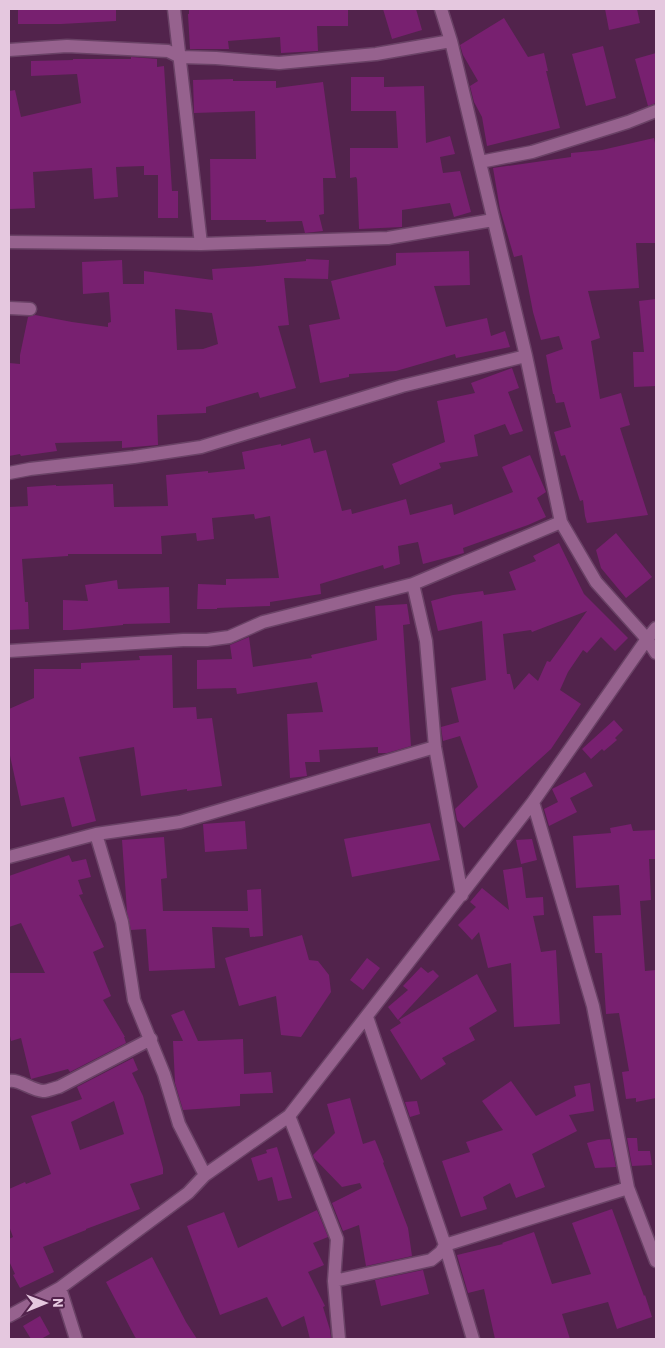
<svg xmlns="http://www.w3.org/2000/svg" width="665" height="1348" viewBox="0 0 665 1348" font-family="Barlow,sans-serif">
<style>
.building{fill:#782070;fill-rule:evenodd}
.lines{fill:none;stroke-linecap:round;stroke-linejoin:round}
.street-casing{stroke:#6a4266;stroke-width:15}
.street{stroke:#96628e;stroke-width:12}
</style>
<rect width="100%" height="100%" fill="#52234c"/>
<path class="building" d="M18,9H116V21L61,24H18Z
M189,9H348V26H317L318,51L281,53L280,37L228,41L229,49H190L188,14H189Z
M383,9H416L422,30L392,39Z
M605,9H637L640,23L609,30Z
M504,18L528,57L544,53L548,71H546L560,128L487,146L482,117L474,102L470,86L478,81L463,55L460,45Z
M603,46L616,98L586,106L572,54Z
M656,53V103L648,106L635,59Z
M131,57L157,59V67L164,66L172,191H178V218H158V175H144V166L116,167L118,197L94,199L92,168L33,172L35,208L9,209V91L15,90L21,117L81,103L77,74L31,76V61L73,60V59H131Z
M351,77H384V87L424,86L426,143L450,136L455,154L440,157L443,173L460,171L471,212L454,217L450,203L402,210V227L359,229L357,179L356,177L350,178V148H398L396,111H351Z
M233,79V81H276V88L323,82L336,178H323L324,214L319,215L323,231L305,233L302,221L266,222V220H211L210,159H256L255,111L194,113L193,80Z
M654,138L656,148V243H636L639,288L588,291L600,338L591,341L600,399L621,393L630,425L620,428L648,515L587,523L585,516L583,500L580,501L565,455L561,456L554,432L571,427L564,402L556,403L554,394H553L546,355L563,349L559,336L541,340L533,312L522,255L514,257L500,209L493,168L571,157V153L602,150Z
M469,251L470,285L434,286L446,327L487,318L491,336L505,331L510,347L456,358L455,354L396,371L349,374V377L320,383L309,325L340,319L331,281L396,265V253Z
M306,259L329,260L328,279L284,278L289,325L278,326L296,388L260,398L258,392L206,407V413L157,415L158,445L122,448V441L55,443L57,451L21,456L20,454L9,456V363L20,364V355L28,317L35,315L72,322L108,327V323L111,322L109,292L83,294L82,262L122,260L123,284H144V271L213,280L212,269L258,266L306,261ZM175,309L212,313L218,344L203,349L177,350Z
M656,299V386L634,387L633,352H644L639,301Z
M512,368L519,388L508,392L523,431L510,435L505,424L474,435L478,456L439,463L441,468L400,485L392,464L445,442L437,401L475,393L471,383Z
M310,438L314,453L326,450L342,511L351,509L352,514L406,499L410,515L452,504L454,515L513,492L502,467L530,455L546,492L537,498L546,517L528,525L463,548L464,553L423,564L418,542L398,546L400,564L384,569L383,565L320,584L321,594L270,602V606L217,608V609H197L198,584L226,585V579L279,578L270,516L255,519L254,514L212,518L214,539L197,541L196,533L161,536L162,554H68V556L22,559L25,602H28L29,629L9,630V507L28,506L27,487L56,485V486L113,484L114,507L168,506L166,475L208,471V473L245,469L242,452L281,444V446Z
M616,533L652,577L626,598L601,568L596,550Z
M559,543L584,594L628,638L615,651L601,637L587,653L583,650L568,672L560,690L581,704L551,749L464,828L457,820L455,809L478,787L460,736L443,741L441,727L459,722L451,688L486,680L482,621L438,631L431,601L453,595L483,591L484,595L516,590L509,572L536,561L533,556ZM587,611L550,662L547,661L538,681L529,673L514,690L510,674H507L503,634L531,630L532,632Z
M117,580L118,589L169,587L170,623L123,624V625L71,630H63V600L88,601L85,585Z
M407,604L410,624L403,625L411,746L387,753H378V747L319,750L320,762H305L307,776L290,778L287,714L323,712L317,682L237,694L236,688L197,689V660L232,659L230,645L249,637L253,667L312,658L311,655L377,640L375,606Z
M172,655L173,708L196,707L197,719L212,718L222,786L187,791V789L141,796L134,747L79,757L96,821L72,827L64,797L21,806L9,751V709L34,698V669H81V663L140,660L139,656Z
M614,720L623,730L615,738L617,740L604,751L602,749L591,759L582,749Z
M585,772L593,786L570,798L577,812L549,826L544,809L558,802L552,789Z
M245,821L247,849L205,852L203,824Z
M430,823L440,860L352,877L344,839Z
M631,824L633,831L656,830V859H649L651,900L640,901L645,971L656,970V1098L636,1102V1098L626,1099L622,1072L629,1071L619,1013L606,1014L602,953H595L593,916L621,915L619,885L576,888L573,836L611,833L610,828Z
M164,837L167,878L161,879L163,911H248L247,890L261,889L263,936L250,937L249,928L212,927L215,968L149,971L146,929L131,930L127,912L122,840Z
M532,839L537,860L521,864L516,840Z
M69,855L72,862L86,859L91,877L78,880L83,894L79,895L104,947L93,952L111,996L103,1000L125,1037H124L126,1043L70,1072L68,1069L31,1079L21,1038L11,1041L9,1031V973H45L21,923L9,927V876Z
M522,867L526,898L543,897L544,915L533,916L541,952L556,950L560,1024L514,1027L511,963L488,968L479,932L472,940L458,925L476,907L470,902L482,888L509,910L503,870Z
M302,935L309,960L318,961L329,975L331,992L301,1037L281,1035L276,996L239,1006L225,958Z
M367,958L380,968L363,990L350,980Z
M421,967L428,973L433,970L439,976L398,1020L388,1007L408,990L403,986Z
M477,974L497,1011L469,1028L475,1040L442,1058L446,1064L421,1080L390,1030L401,1023L399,1020Z
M184,1010L198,1041L243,1039L244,1074L271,1072L273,1093L240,1094V1106L183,1110L175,1083L173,1041H183L171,1015Z
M133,1058L138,1070L132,1073L143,1096L163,1168V1174L130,1184L140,1209L86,1229V1230L43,1247L54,1272L20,1288L13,1275L15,1274L9,1261V1239L13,1237L9,1226V1189L25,1182L26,1184L51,1174L31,1116L82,1099L77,1087ZM114,1101L124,1134L80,1150L71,1122Z
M511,1081L536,1116L576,1096L574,1086L590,1083L594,1111L569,1115L577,1131L532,1154L545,1187L516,1198L510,1183L483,1197L487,1209L461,1217L442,1161L470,1152L466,1142L503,1130L482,1101Z
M350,1098L363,1144L375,1140L384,1162L383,1163L408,1228L412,1256L366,1266L359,1225L343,1231L332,1203L362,1188L360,1183L342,1187L314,1158L313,1155L335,1133L327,1104Z
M417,1101L420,1114L410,1117L405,1102Z
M627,1138H637L638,1151H650L652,1165L632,1166Z
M610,1139L616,1167L595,1168L587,1143L598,1140Z
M277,1147L292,1198L278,1201L272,1177L258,1181L251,1158L267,1153L266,1150Z
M612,1209L644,1296L645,1295L652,1317L617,1329L608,1302L562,1314L570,1339H495L484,1289L468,1293L457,1255L503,1244L502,1243L534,1232L552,1284L591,1274L572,1223Z
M317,1210L328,1237L313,1243L324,1265L308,1272L325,1306L323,1307L330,1330L331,1339H310L304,1316L282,1327L267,1297L220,1315L187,1226L224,1212L238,1248Z
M152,1257L186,1322L197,1339H137L135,1337L106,1282Z
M423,1270L429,1294L381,1306L375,1280Z
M40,1316L50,1334L41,1339H31L23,1326Z"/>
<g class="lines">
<defs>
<path id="street" d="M174,9L201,244
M441,9L451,41L526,356L561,522L596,582L647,639L656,653
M9,50L67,46L168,51L180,57L216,58L279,63L376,54L451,41
M480,162L532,152L628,122L656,111
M9,242L201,244L388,238L493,220
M9,308L30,309
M9,473L30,469L134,457L201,447L402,386L526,356
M413,584L426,641L435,747L462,895
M9,651L183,640H207L229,637L263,622L413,584L561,522
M533,802L593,1006L628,1188L656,1261
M96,834L122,922L134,1000L164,1074L179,1124L205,1175
M9,857L96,834L180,822L435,747
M367,1017L445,1245L473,1339
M9,1081C19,1079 31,1090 43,1091C48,1091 54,1088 59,1087L151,1039
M289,1116L337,1239L334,1281L339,1339
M334,1281L431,1260L441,1252L445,1245L628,1188
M60,1288L76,1339
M9,1316L60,1288L188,1193L205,1175L289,1116L533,802L647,639L656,628"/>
</defs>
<use href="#street" class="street-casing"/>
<use href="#street" class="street"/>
</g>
<rect width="665" height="1348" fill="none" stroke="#e5c8df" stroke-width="20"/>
<g transform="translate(45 1303) rotate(89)" stroke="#52234c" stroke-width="4" paint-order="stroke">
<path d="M0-4L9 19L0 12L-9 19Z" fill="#e5c8df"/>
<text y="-8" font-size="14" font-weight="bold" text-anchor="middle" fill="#e5c8df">N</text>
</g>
</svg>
